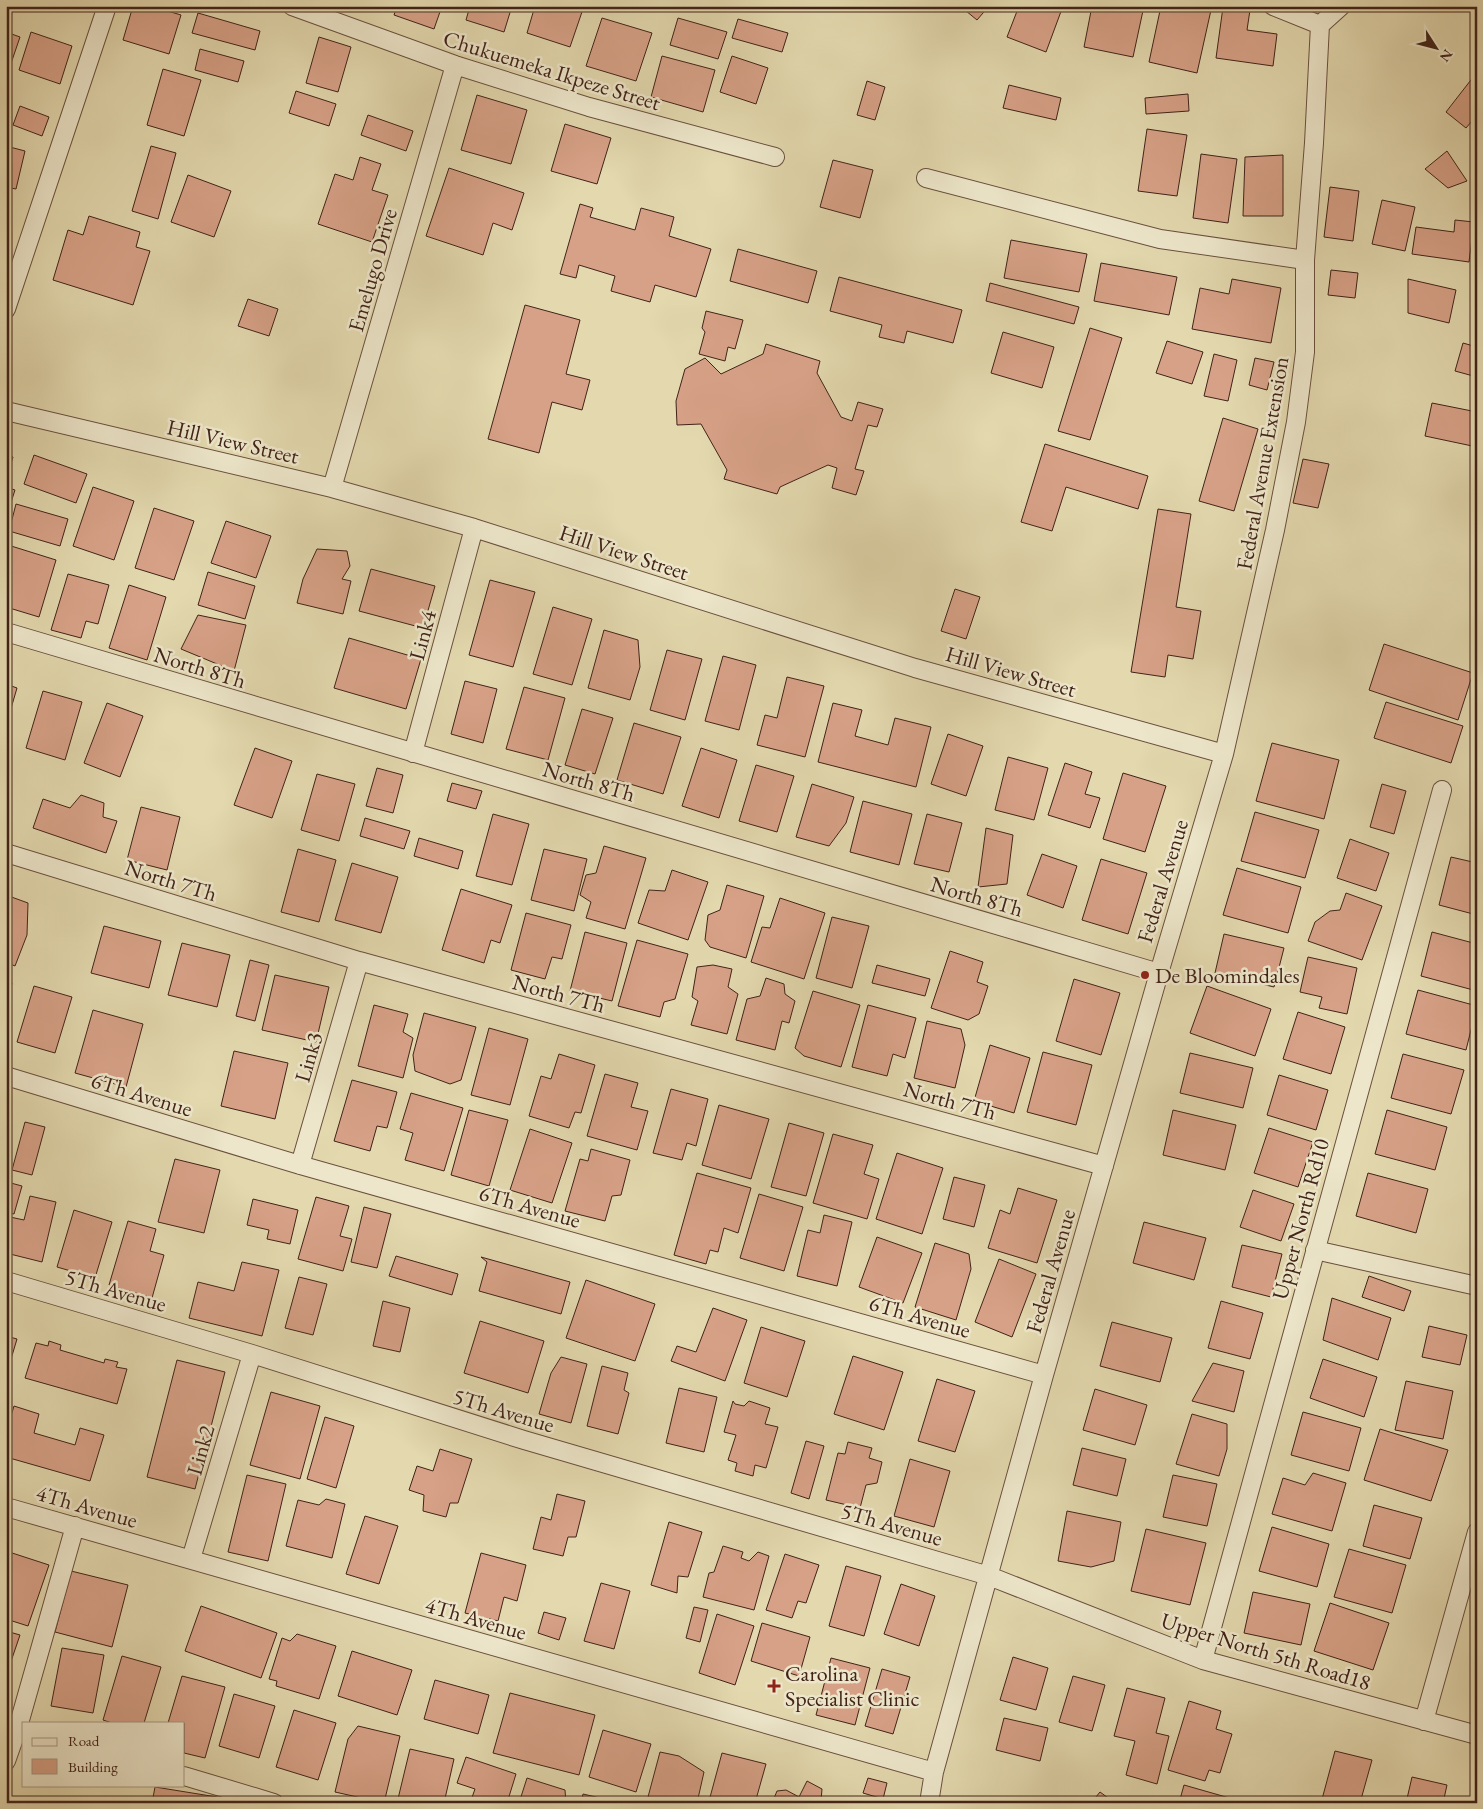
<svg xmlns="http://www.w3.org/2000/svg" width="1483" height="1809" viewBox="0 0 1483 1809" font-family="'EB Garamond',serif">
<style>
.building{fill:#d7a187;stroke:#412318}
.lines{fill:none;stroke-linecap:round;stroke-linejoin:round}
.street-casing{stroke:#6a503e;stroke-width:20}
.street{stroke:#ede6ca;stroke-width:18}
.poi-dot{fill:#8f2418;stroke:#ede6ca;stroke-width:2}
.labels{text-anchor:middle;stroke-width:5;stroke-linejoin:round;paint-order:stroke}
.street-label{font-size:22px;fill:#412318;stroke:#ede6ca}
.poi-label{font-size:22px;fill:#412318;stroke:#ede6ca;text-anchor:start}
</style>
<rect width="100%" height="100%" fill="#e3d8ae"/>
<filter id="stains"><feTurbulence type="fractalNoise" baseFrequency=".004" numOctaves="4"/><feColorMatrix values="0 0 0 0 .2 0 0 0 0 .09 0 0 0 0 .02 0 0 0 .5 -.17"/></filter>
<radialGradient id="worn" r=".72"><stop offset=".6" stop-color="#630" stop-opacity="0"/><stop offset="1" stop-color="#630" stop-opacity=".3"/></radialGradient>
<path class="building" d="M133,6H151L181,15L169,54L123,40Z
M397,6H442L434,29L394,15Z
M470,6H512L504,32L466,20Z
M535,6H584L570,47L527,33Z
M960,6H989L977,20Z
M1019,6H1063L1046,52L1007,37Z
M1092,6H1144L1133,57L1084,47Z
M1161,6H1191L1211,10L1197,73L1149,62Z
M1223,7L1250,10L1247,30L1277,34L1273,66L1216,58Z
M198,13L260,31L255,50L192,33Z
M602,18L652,33L636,81L586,66Z
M678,18L727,32L718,59L670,45Z
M738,19L788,33L782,52L732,38Z
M6,32L20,37L6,78Z
M31,32L72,46L60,84L19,70Z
M319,37L351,47L338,92L306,83Z
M200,49L244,61L238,82L195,70Z
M662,56L715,70L703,112L651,97Z
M732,56L768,68L756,104L720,92Z
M163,69L201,80L184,136L147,125Z
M1474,76L1477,78V115L1466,128L1446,112Z
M867,81L885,87L875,120L857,115Z
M1009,85L1061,98L1056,120L1003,108Z
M296,91L336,104L329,126L289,113Z
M1188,94L1189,111L1146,114L1145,98Z
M477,95L527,110L511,164L461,150Z
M20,106L49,117L42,136L13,125Z
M368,115L413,131L406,151L361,135Z
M565,124L611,138L597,184L551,171Z
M1147,129L1187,135L1177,196L1138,191Z
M6,146L25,151L16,189L6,187Z
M151,146L176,153L158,219L132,211Z
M1447,151L1467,181L1448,188L1425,169Z
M1201,154L1237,159L1228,223L1193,218Z
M1283,155V216H1243L1245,157Z
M360,157L381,164L372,190L388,195L372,242L318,224L335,174L353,180Z
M833,160L873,170L860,218L820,207Z
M449,168L524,193L512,230L493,223L483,255L426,236Z
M188,175L231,191L214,237L171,222Z
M1330,187L1359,191L1353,241L1324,237Z
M1382,200L1415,207L1405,251L1372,244Z
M580,204L593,208L590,217L635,230L641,208L674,217L669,236L711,249L696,297L655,285L650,302L611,291L615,276L579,265L576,278L560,274Z
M89,216L140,232L136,247L150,251L133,305L53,280L68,230L83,235Z
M1455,220L1474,222L1469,262L1412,254L1416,227L1454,232Z
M1011,240L1087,254L1079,292L1004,278Z
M738,249L817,271L808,303L730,281Z
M1101,263L1177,277L1169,315L1094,301Z
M1331,270L1358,273L1355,298L1328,295Z
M839,277L962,310L953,343L907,331L904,343L879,337L882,325L830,311Z
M1232,279L1281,288L1271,343L1192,329L1200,288L1229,294Z
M1408,279L1456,290L1449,323L1408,313Z
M990,283L1079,307L1074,324L986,301Z
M248,299L278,309L269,336L238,326Z
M525,305L580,320L566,374L590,380L582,410L552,402L539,453L488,439Z
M706,311L743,320L735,349L728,347L725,361L699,354L705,332L702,328Z
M1090,328L1122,338L1090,440L1058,431Z
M1003,332L1054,347L1042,388L991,373Z
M1167,341L1203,352L1192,384L1156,373Z
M1463,343L1477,347V377L1455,371Z
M766,344L820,361L817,373L841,417L852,421L858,402L883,409L877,427L868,425L855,469L864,471L856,495L832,488L837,468L828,465L780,487L777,494L724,479L727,470L701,424L677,425L676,401L685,369L705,358L721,374L763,354Z
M1214,354L1237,360L1228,401L1204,396Z
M1255,358L1274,362L1267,390L1249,385Z
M1432,403L1477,412V447L1425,436Z
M1223,418L1258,429L1234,511L1199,501Z
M1045,444L1148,476L1138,509L1066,487L1052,531L1021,522Z
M6,454L13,457L6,480Z
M34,455L87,474L76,503L24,484Z
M1303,459L1329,464L1318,508L1293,503Z
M6,487L15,490L6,518Z
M93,487L134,501L114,560L73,546Z
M16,504L68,519L60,546L9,531Z
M154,508L194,521L174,580L135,568Z
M1158,509L1191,514L1176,607L1201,611L1193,659L1168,655L1165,677L1131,672Z
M226,521L271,536L256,578L211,563Z
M8,545L56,560L39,617L6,607V550Z
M317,549L347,551L350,566L342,579L351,581L343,614L297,603L303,579Z
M371,569L435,586L423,628L359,611Z
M208,572L255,586L245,619L198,605Z
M68,574L109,585L98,624L86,621L81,638L51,630Z
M490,580L535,592L513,667L469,655Z
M129,585L166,597L147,660L109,648Z
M955,589L980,597L966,639L941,631Z
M553,607L592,619L572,685L533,674Z
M198,615L246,625L234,671L181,649Z
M604,630L638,640L640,667L630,700L588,688Z
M349,638L421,659L406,709L334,688Z
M1384,644L1473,673L1458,720L1369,690Z
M667,650L702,659L685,720L650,710Z
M723,656L756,665L739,730L705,721Z
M787,677L824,686L805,757L757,745L765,715L777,718Z
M465,681L497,689L483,743L451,734Z
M6,684L17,688L7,722H6Z
M524,687L565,698L548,760L506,749Z
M43,691L82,702L65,760L26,748Z
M1386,702L1463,726L1451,763L1374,738Z
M107,703L143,716L120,777L84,763Z
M833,703L862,710L855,736L888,745L895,718L931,727L916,787L818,762Z
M582,709L613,718L595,774L565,765Z
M634,723L681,737L663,794L617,780Z
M948,734L983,746L966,796L931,784Z
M1272,743L1339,760L1324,819L1256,801Z
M255,748L292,761L272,818L234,805Z
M701,748L737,760L719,818L682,806Z
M1008,757L1048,768L1034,820L995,810Z
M1065,763L1092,772L1085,794L1100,798L1090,828L1048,815Z
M756,765L794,776L777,832L739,821Z
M377,768L403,775L393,813L366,806Z
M1123,773L1166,786L1145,852L1103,839Z
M317,774L355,784L339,841L301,830Z
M452,783L482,791L476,809L447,801Z
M812,784L854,797L846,823L829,846L796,837Z
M1382,784L1406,791L1394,834L1370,827Z
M81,795L104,803L103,817L117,821L106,853L33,828L43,799L70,808Z
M863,801L912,814L899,865L850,852Z
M141,807L180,817L167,870L127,860Z
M1255,812L1319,830L1305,878L1241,861Z
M493,814L529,824L512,885L476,876Z
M927,814L962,823L949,872L914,864Z
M365,818L410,831L404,849L360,836Z
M986,828L1013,835L1007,884L978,887Z
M419,838L463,851L458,869L414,856Z
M1350,839L1389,853L1376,891L1337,878Z
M604,846L646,858L625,929L586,918L591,902L580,895L586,875L596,873Z
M298,849L336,860L319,922L281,912Z
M544,849L587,859L574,911L531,900Z
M1042,854L1077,866L1063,908L1027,895Z
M1451,857L1477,863V915L1439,905Z
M1101,859L1147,873L1128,934L1082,920Z
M352,863L398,877L381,933L335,920Z
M1237,868L1301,887L1288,933L1223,915Z
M672,870L708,882L688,940L638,923L649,890L665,891Z
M727,885L764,896L746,958L710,947L705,940L708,915L720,910Z
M461,889L512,905L500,943L491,940L484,963L442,950Z
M1346,893L1382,906L1362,960L1308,941L1315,922L1330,911L1340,910Z
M6,895L28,903L27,935L15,966L6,962Z
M780,898L825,913L804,979L751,962L762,927L770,928Z
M526,913L571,925L562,959L552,957L545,979L511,970Z
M832,917L869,926L852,988L816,978Z
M104,926L161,941L149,988L91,973Z
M585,932L627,943L612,1001L570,991Z
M1432,932L1477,944V991L1421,976Z
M1224,934L1284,948L1274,987L1215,973Z
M637,940L688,954L675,999L664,1002L660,1017L618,1006Z
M182,943L230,955L217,1007L168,995Z
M950,951L983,962L977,982L988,986L979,1014L968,1020L931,1008Z
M1308,957L1357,968L1347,1014L1319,1008L1322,997L1300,992Z
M250,960L269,965L255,1021L236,1016Z
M713,965L732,969L728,987L738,994L727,1034L691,1025L698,1001L692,997L697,967Z
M877,965L930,979L925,996L872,983Z
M275,975L329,987L316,1042L262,1030Z
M766,978L784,984L785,994L795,1001L789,1023L782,1021L775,1050L736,1040L747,999L760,996Z
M1074,979L1120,993L1101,1055L1056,1041Z
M6,982L12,983L6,1009Z
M34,986L72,997L55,1053L17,1042Z
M1207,986L1271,1009L1255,1056L1190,1033Z
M1418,990L1477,1006L1466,1050L1406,1034Z
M813,991L860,1005L841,1067L804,1056L795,1048Z
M374,1005L408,1014L403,1032L413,1038L403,1078L358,1066Z
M868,1005L916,1018L905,1058L893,1054L887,1076L852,1067Z
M93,1010L143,1024L126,1087L75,1073Z
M1298,1012L1345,1027L1331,1074L1283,1059Z
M424,1013L476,1027L461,1080L450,1084L415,1071L413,1055Z
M927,1021L961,1029L965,1045L955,1088L914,1078Z
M489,1028L528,1039L510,1105L471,1095Z
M990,1045L1030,1058L1014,1113L974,1101Z
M234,1051L288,1063L275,1119L221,1106Z
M1043,1052L1092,1065L1076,1125L1027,1112Z
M1190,1053L1253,1068L1243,1108L1180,1093Z
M559,1054L595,1065L581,1113L575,1112L569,1128L529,1116L541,1076L551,1079Z
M1403,1054L1464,1070L1451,1114L1391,1098Z
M605,1074L638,1083L631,1107L648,1111L637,1150L587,1136Z
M1279,1075L1328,1090L1316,1130L1267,1115Z
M352,1080L397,1092L387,1128L377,1126L370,1151L334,1141Z
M671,1089L708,1099L696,1146L687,1143L682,1160L653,1153Z
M411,1093L463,1108L444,1171L405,1160L413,1133L400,1129Z
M719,1105L769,1119L751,1179L702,1165Z
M469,1110L508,1120L489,1186L451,1175Z
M1173,1110L1236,1125L1225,1170L1163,1155Z
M1387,1110L1447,1127L1435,1170L1375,1154Z
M6,1114L10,1116L6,1129Z
M25,1122L45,1127L32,1175L12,1170Z
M789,1123L824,1133L806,1196L771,1187Z
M1269,1128L1313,1142L1298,1187L1254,1173Z
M530,1129L572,1143L552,1203L510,1190Z
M833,1134L873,1145L864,1174L879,1179L867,1219L813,1203Z
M591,1149L630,1160L621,1195L612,1196L605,1221L565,1211L580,1159L588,1161Z
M897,1153L943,1168L922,1234L876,1219Z
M175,1159L220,1170L204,1233L158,1222Z
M697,1173L751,1188L738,1233L724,1228L718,1252L710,1250L706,1264L674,1255Z
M1368,1173L1428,1189L1416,1233L1356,1216Z
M954,1177L985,1185L974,1227L943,1219Z
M7,1182L22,1186L14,1214L6,1212Z
M1018,1188L1057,1200L1037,1263L988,1248L1000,1210L1010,1214Z
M1253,1190L1294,1204L1281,1241L1240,1227Z
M759,1194L803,1207L784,1271L740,1258Z
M30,1196L56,1202L42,1262L6,1253V1232L10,1217L24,1220Z
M316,1197L349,1206L340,1236L352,1239L343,1271L298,1259Z
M253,1199L298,1210L290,1244L267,1239L269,1230L247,1225Z
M364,1207L391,1214L377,1268L351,1262Z
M74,1210L112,1222L95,1278L57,1267Z
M824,1215L852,1222L837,1286L797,1276L808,1230L820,1233Z
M128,1221L156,1229L150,1251L164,1255L152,1298L109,1285Z
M1144,1222L1206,1238L1194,1280L1133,1263Z
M877,1237L922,1253L903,1303L859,1287Z
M935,1243L969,1254L971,1269L956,1320L915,1307Z
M1242,1245L1282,1254L1271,1297L1232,1287Z
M396,1256L458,1274L452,1295L389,1276Z
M481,1257L570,1282L561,1314L479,1291L487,1262Z
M999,1259L1036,1274L1012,1337L975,1322Z
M242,1262L279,1270L262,1336L189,1318L198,1282L234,1291Z
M1369,1276L1411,1291L1404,1311L1362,1297Z
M299,1277L327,1284L313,1335L285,1328Z
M586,1280L655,1304L635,1361L566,1338Z
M1332,1298L1391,1318L1378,1360L1323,1340Z
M383,1301L410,1308L400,1352L373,1346Z
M1221,1301L1263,1313L1250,1359L1208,1348Z
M713,1308L747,1320L725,1381L671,1361L677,1346L696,1352Z
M480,1321L544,1341L528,1393L464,1373Z
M1112,1322L1172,1338L1160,1382L1100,1366Z
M1429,1326L1467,1335L1460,1365L1422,1357Z
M761,1327L805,1341L787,1397L744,1383Z
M6,1336L17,1339L8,1369H6Z
M49,1341L61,1345L60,1350L104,1363L105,1359L118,1362L116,1367L127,1369L117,1404L25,1378L36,1343L48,1346Z
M853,1356L903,1372L884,1430L834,1414Z
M561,1357L587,1364L571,1423L539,1414L551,1373Z
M1323,1359L1377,1377L1364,1417L1310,1398Z
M177,1360L225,1372L195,1489L147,1477Z
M1213,1363L1244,1371L1234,1412L1192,1401Z
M602,1366L628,1373L624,1390L629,1393L618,1434L587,1426Z
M937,1379L975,1391L955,1452L918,1441Z
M1406,1381L1453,1391L1443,1439L1395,1430Z
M679,1388L717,1397L704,1452L666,1443Z
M1095,1389L1147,1405L1135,1445L1083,1430Z
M271,1392L320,1406L300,1479L250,1465Z
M733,1401L735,1404L744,1406L749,1401L770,1408L765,1424L778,1427L766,1468L755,1465L753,1476L735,1471L737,1463L728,1460L736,1435L724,1432Z
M14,1406L39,1414L34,1433L75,1445L80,1428L104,1435L90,1481L6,1457V1432Z
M1303,1412L1361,1428L1349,1471L1291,1455Z
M1192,1414L1227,1424V1449L1219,1476L1176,1464Z
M325,1417L354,1426L336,1488L307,1479Z
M1380,1429L1448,1450L1431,1501L1364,1480Z
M806,1441L824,1446L809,1499L791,1493Z
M848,1442L872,1448L869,1458L882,1462L877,1483L866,1485L860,1508L826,1500L838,1453L845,1454Z
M1082,1448L1126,1459L1117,1496L1073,1485Z
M440,1449L472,1459L458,1503H450L446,1517L423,1511L424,1495L409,1490L417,1466L433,1471Z
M910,1459L950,1471L934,1527L894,1516Z
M1313,1473L1346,1483L1332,1531L1272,1514L1283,1478L1305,1485Z
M247,1475L286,1484L268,1561L228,1552Z
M1173,1475L1217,1484L1207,1526L1163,1517Z
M557,1494L585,1501L576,1537H568L563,1556L533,1549L541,1517L551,1520Z
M326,1499L345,1504L332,1558L286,1546L298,1500L319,1505Z
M1374,1505L1422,1518L1410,1559L1363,1546Z
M1067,1511L1121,1522L1114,1561L1091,1567L1058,1561Z
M365,1516L398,1526L379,1584L346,1574Z
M669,1522L702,1532L688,1577L678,1576L677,1593L651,1585Z
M1272,1527L1329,1544L1317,1587L1259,1571Z
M1146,1529L1206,1543L1190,1605L1131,1591Z
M723,1546L743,1552L741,1558L749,1561L758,1552L769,1556L754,1610L703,1597L709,1573L714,1572Z
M1349,1549L1406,1565L1392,1613L1334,1597Z
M6,1551L49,1565L28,1626L6,1619Z
M481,1553L526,1565L517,1601L504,1597L498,1621L465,1613Z
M785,1554L819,1565L806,1603L798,1601L792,1618L766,1610Z
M846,1566L881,1576L864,1636L829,1626Z
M71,1571L128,1585L112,1647L55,1632Z
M601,1583L630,1591L614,1649L584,1641Z
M901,1584L935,1596L919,1646L884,1634Z
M1253,1592L1310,1604L1301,1645L1244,1633Z
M1330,1603L1389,1623L1373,1670L1314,1651Z
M201,1606L277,1633L261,1678L185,1651Z
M694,1607L708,1610L700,1642L686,1638Z
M544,1612L566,1618L559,1640L538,1633Z
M717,1614L754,1626L735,1685L699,1673Z
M762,1623L810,1637L799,1676L751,1661Z
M6,1631L20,1635L6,1676Z
M297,1634L336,1646L319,1699L276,1686L277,1681L269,1679L282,1638L290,1641Z
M62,1648L104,1655L93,1713L51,1706Z
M352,1651L412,1670L397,1715L338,1696Z
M122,1656L161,1667L144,1723H112L103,1720Z
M1013,1657L1048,1668L1036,1710L1000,1700Z
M831,1658L870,1668L855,1725L816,1715Z
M882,1669L910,1677L893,1734L865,1726Z
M182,1676L225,1687L205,1758L184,1753V1723H168Z
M1073,1676L1105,1685L1092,1731L1059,1722Z
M435,1680L489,1695L478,1734L424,1719Z
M1127,1688L1165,1698L1156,1733L1169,1736L1157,1784L1126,1775L1135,1741L1114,1736Z
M510,1693L595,1715L579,1775L493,1753Z
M234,1694L275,1706L259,1758L219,1746Z
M1189,1701L1221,1711L1216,1729L1232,1734L1220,1773L1209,1770L1205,1781L1168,1770Z
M294,1710L336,1723L318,1780L276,1767Z
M1004,1718L1048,1728L1040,1761L996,1750Z
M358,1726L400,1736L384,1803L335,1792L348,1739Z
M603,1730L651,1744L636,1792L589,1777Z
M410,1749L454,1759L444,1803H397Z
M1335,1751L1372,1760L1360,1803H1321Z
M660,1752L679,1756L704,1772L697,1803H671L648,1797Z
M722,1753L766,1764L755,1803H718L709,1801Z
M466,1757L516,1774L507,1803H470L475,1789L457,1783Z
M1412,1777L1447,1785L1443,1803H1406Z
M527,1778L565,1790L566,1803H519Z
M868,1778L887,1783L883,1799L863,1793Z
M807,1781L822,1789L821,1801L824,1803H772L777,1791L786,1790L799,1797Z
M1184,1785L1233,1799L1232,1803H1179Z
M155,1787L217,1797L216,1803H152Z
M1100,1792L1115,1803H1091Z
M583,1794L622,1803H581Z"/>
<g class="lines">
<defs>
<path id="street" d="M292,6L455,65L589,107L775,157
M1273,6L1320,25
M926,178L1160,239L1305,260
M6,309L107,6
M6,411L332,488L474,528L915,668L1224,754
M332,488L455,65
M6,632L1159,973
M413,753L474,528
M6,853L359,961L1104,1166
M6,1076L300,1165L1044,1375
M300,1165L359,961
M1315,1250L1477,1286
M6,1281L252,1354L524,1440L989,1576L1203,1660L1477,1735
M6,1507L934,1772
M191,1559L252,1354
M1203,1660L1442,790
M1424,1721L1477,1532
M6,1761L18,1727L75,1526
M184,1776L274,1803
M929,1803L934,1772L1044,1375L1159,973L1224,754L1275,530L1296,422L1305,352V260L1314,143L1320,25L1341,6"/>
</defs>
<use href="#street" class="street-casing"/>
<use href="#street" class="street"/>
</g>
<g class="poi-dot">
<circle cx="1145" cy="975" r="5"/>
<path d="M771.5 1678.5h5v5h5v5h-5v5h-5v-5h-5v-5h5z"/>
</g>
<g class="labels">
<g class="street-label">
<text transform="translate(552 70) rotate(17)" y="8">Chukuemeka Ikpeze Street</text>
<text transform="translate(372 270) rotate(-74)" y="8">Emelugo Drive</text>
<text transform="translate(233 441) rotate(13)" y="8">Hill View Street</text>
<text transform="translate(1262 463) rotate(-80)" y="8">Federal Avenue Extension</text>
<text transform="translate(624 552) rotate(18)" y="8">Hill View Street</text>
<text transform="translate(422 635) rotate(-75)" y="8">Link4</text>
<text transform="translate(200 667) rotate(17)" y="8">North 8Th</text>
<text transform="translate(1011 671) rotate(16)" y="8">Hill View Street</text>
<text transform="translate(589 781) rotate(16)" y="8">North 8Th</text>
<text transform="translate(171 880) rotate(17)" y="8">North 7Th</text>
<text transform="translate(1162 881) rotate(-73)" y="8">Federal Avenue</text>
<text transform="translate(977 896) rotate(16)" y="8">North 8Th</text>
<text transform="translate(559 993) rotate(15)" y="8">North 7Th</text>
<text transform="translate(308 1057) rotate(-74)" y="8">Link3</text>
<text transform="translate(142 1094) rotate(17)" y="8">6Th Avenue</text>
<text transform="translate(950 1100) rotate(15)" y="8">North 7Th</text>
<text transform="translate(530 1206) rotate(16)" y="8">6Th Avenue</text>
<text transform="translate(1300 1219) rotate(-75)" y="8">Upper North Rd10</text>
<text transform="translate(1050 1271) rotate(-74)" y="8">Federal Avenue</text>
<text transform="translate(116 1290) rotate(16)" y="8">5Th Avenue</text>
<text transform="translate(920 1316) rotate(16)" y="8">6Th Avenue</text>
<text transform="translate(504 1410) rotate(17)" y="8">5Th Avenue</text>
<text transform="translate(200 1450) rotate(-74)" y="8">Link2</text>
<text transform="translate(87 1506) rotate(16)" y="8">4Th Avenue</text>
<text transform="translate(892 1524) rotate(16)" y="8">5Th Avenue</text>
<text transform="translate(476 1618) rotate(16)" y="8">4Th Avenue</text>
<text transform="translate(1266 1651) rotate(17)" y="8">Upper North 5th Road18</text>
</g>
<g class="poi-label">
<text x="1155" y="983">De Bloomindales</text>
<text x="785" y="1681">Carolina<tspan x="785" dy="25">Specialist Clinic</tspan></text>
</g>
</g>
<rect width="1483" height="1809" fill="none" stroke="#e3d8ae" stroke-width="25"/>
<rect x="8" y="8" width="1468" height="1794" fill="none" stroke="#412318" stroke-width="2.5"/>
<rect x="12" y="12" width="1458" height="1784" fill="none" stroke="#412318"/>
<rect x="22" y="1722" width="162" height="65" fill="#ede6ca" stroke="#a89883"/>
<rect x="32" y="1738" width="25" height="8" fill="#ede6ca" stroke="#a89883"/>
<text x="68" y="1746" font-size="15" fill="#412318">Road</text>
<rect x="32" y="1759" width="25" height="15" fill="#d7a187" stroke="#a89883"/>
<text x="68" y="1772" font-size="15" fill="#412318">Building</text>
<g transform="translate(1436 48) rotate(126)" stroke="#ede6ca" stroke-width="4" paint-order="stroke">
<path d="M0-4L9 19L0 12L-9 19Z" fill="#412318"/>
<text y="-8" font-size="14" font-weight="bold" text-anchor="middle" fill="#412318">N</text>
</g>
<rect width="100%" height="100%" filter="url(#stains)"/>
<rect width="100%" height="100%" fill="url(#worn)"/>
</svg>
